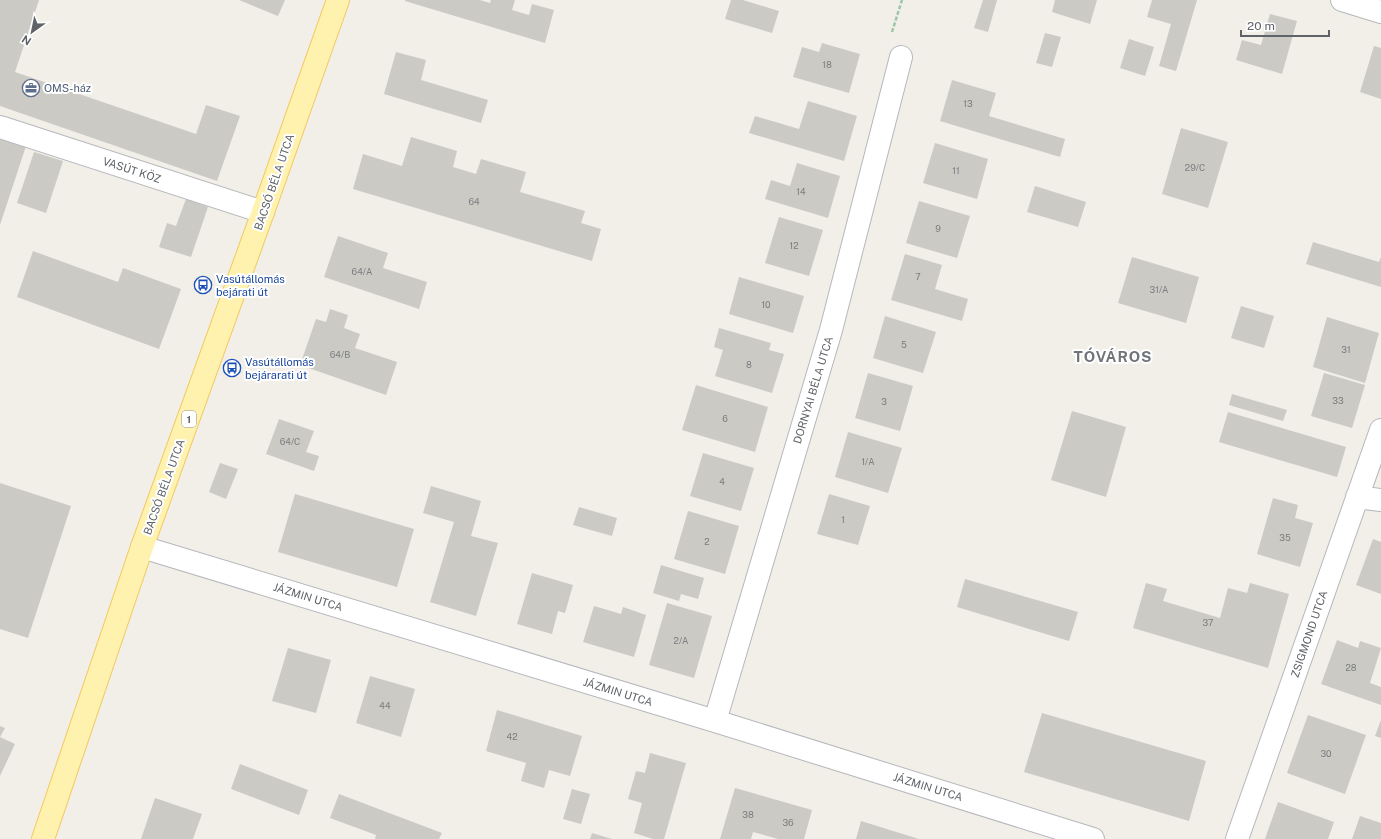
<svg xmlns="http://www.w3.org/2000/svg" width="1381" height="839" viewBox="0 0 1381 839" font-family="'Public Sans',sans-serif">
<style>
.building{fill:#cccac5}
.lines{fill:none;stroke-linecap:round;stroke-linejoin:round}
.minor-casing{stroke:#b5b8bc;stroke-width:24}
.major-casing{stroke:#f2c960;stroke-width:24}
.path{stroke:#9cc7a9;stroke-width:2.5;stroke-dasharray:4 2;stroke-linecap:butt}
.minor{stroke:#fff;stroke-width:22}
.major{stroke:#fff2af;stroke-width:22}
.labels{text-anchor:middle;stroke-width:4;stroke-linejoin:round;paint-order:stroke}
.number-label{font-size:9px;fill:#7a7d7f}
.shield{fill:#fff;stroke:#8f9295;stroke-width:1}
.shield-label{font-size:10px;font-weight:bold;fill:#5f6368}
.service-label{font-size:11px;fill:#4e5e75;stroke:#fff;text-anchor:start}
.street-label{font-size:11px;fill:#5f6368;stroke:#fff}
.transit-label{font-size:11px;fill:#164399;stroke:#fff;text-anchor:start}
.district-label{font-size:15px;font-weight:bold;letter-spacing:1px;fill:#70757a;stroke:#fff}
</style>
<rect width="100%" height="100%" fill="#f1efe8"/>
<path class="building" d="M0,0H39L15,72L196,134L206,105L240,116L217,181L0,106Z
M239,0H285L278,16Z
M405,0H480L490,3L491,0H515L512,10L529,15L532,4L554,10L545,43L405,1Z
M731,0H743L779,11L772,33L725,19Z
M983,0H997L988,32L974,28Z
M1055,0H1097L1090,24L1052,12Z
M1152,0H1197L1176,71L1159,66L1171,24L1147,17Z
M1270,14L1297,21L1282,74L1236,60L1242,40L1261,45Z
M1045,33L1061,37L1052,67L1036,63Z
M1129,39L1154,47L1145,76L1120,68Z
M822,43L860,54L849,93L793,77L802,47L819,52Z
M1374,46L1381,48V99L1360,92Z
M396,52L426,60L421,80L488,100L481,123L384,94Z
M952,80L996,93L989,116L1065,139L1060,157L940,121Z
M808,101L857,116L844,161L749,133L755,116L799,129Z
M1181,128L1228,142L1208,208L1162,194Z
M0,137L26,146L0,225Z
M411,137L457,151L453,167L476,174L481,159L526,172L520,192L585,211L581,223L601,229L592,261L353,189L363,154L402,166Z
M935,143L988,159L977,199L923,183Z
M34,152L63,161L46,213L17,203Z
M797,163L840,176L828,218L765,199L771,180L790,186Z
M1035,186L1086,202L1078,227L1027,212Z
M186,199L208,207L191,257L159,247L167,223L176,226Z
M919,201L970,216L957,258L906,243Z
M779,217L823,230L809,276L765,263Z
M338,236L388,253L383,268L427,282L419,309L324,277Z
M1313,242L1379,262L1381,257V287L1306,264Z
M33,251L118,282L123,268L181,289L159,349L17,297Z
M905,254L942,265L935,289L968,299L962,321L891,300Z
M1132,257L1199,277L1186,323L1118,303Z
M739,277L804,296L793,333L729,314Z
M1241,306L1274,316L1264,348L1231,338Z
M330,309L348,315L344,328L360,334L355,348L397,362L386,395L300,365L316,319L326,322Z
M885,316L936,332L923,373L873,358Z
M1327,317L1379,333L1365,383L1313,367Z
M719,328L771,343L769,350L784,354L772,393L715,376L723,350L714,347Z
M868,373L913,386L900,431L855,418Z
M1324,373L1365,385L1352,428L1311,416Z
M696,385L768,407L755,452L682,430Z
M1232,394L1287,410L1283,421L1229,405Z
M1072,411L1126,427L1106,497L1051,480Z
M1228,412L1346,447L1337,477L1219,442Z
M279,419L314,431L306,452L319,456L314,471L266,454Z
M848,432L902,448L888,493L835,477Z
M703,453L754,468L741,511L690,496Z
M220,463L238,469L226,499L209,492Z
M0,483L71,506L28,638L0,629Z
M431,486L481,501L471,536L498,543L476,616L430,602L454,522L423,513Z
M295,494L414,529L397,587L278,552Z
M829,494L870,506L858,545L817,534Z
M1273,498L1298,505L1295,518L1313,523L1300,567L1257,554Z
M579,507L617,518L612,536L573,525Z
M688,511L739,526L725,574L674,559Z
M1373,539L1381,542V594L1356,585Z
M661,565L704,578L698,599L681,594L679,601L653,593Z
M532,573L573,585L565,613L558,611L552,634L517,624Z
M965,579L1078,612L1069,641L957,607Z
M1146,583L1167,589L1163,601L1220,618L1228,588L1247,593L1250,583L1289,594L1268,668L1133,628Z
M667,603L712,616L694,678L649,665Z
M594,606L621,614L623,607L646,615L634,657L583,642Z
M1337,640L1358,648L1360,641L1381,648L1370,683L1381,687V705L1321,684Z
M288,648L331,660L316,713L272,701Z
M370,676L415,689L401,737L356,723Z
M497,710L582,736L570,776L549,770L544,788L521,781L526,763L486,751Z
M1042,713L1206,761L1189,821L1024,772Z
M1308,715L1366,735L1345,794L1287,773Z
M1381,720V738L1375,736Z
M0,726L5,728L0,737L15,744L0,776Z
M650,753L686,763L664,839H653L634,833L642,803L628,799L636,771L645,773Z
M240,764L308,790L299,815L231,789Z
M735,788L812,810L804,839H778L753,832L751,839H720Z
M572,789L590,794L581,824L563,819Z
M339,794L442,833L439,839H375L376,835L330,818Z
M155,798L202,814L193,839H141Z
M1278,802L1334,822L1328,839H1265Z
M1360,816L1381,823V839H1352Z
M861,821L919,839H856Z
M592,833L612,839H590Z"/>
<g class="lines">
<defs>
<path id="minor" d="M1342,0L1381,12
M0,127L263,212
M1357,497L1381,500
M142,547L715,721L1093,839
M715,721L831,330L901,57
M1237,839L1381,430"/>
<path id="major" d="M43,839L142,547L263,212L338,0"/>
</defs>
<use href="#minor" class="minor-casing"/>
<use href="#major" class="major-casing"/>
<path class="path" d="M892,32L902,0"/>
<use href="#minor" class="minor"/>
<use href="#major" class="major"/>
</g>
<defs>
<symbol id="office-ring" viewBox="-11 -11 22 22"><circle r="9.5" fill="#fff" stroke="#5c6f8a" stroke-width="1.5"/><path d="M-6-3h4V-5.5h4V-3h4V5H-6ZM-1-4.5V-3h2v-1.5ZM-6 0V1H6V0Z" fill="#5c6f8a"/></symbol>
<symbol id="bus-ring" viewBox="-11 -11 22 22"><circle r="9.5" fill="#fff" stroke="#1a4fb4" stroke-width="1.5"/><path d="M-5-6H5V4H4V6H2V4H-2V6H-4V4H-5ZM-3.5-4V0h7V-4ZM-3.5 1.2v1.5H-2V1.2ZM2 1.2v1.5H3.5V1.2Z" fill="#1a4fb4"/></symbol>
</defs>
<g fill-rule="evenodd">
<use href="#office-ring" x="21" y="78" width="20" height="20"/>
<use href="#bus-ring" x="193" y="275" width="20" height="20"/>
<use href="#bus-ring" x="222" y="358" width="20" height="20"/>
</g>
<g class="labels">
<g class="number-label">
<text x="827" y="68">18</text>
<text x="968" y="107">13</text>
<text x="1195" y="171">29/C</text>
<text x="956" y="174">11</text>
<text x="801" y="195">14</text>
<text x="474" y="205">64</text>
<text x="938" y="232">9</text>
<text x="794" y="249">12</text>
<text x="362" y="275">64/A</text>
<text x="918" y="280">7</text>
<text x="1159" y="293">31/A</text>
<text x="766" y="308">10</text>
<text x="904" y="348">5</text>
<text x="1346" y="353">31</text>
<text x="340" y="358">64/B</text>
<text x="749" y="368">8</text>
<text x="1338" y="404">33</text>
<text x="884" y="405">3</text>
<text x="725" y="422">6</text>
<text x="290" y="445">64/C</text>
<text x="868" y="465">1/A</text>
<text x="722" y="485">4</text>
<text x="843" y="523">1</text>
<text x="1285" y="541">35</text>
<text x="707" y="545">2</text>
<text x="1208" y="626">37</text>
<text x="681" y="644">2/A</text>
<text x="1351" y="671">28</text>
<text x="385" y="709">44</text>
<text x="512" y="740">42</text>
<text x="1326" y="757">30</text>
<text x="748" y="818">38</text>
<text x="788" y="826">36</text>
</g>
<rect class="shield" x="182" y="411" width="14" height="16" rx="3"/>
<g class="shield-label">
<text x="189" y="423">1</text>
</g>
<g class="service-label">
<text x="44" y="92">OMS-ház</text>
</g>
<g class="street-label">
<text transform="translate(132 170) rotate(18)" y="4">VASÚT KÖZ</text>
<text transform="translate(274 182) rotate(-71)" y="4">BACSÓ BÉLA UTCA</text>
<text transform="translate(813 390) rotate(-73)" y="4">DORNYAI BÉLA UTCA</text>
<text transform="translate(164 487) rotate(-70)" y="4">BACSÓ BÉLA UTCA</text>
<text transform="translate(308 597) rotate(17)" y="4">JÁZMIN UTCA</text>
<text transform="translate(1309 634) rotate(-71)" y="4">ZSIGMOND UTCA</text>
<text transform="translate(618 692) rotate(17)" y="4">JÁZMIN UTCA</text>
<text transform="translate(928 787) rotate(17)" y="4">JÁZMIN UTCA</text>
</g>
<g class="transit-label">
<text x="216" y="283">Vasútállomás<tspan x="216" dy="13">bejárati út</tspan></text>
<text x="245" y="366">Vasútállomás<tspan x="245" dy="13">bejárarati út</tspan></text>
</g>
<g class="district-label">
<text x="1113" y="362">TÓVÁROS</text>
</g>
</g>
<g transform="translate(32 32) rotate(213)" stroke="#ffffff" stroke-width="3" paint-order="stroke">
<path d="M0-3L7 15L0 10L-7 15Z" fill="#5f6368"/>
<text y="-6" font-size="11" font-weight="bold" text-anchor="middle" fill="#5f6368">N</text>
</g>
<path d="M1241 30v6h88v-6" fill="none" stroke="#5f6368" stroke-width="2"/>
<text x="1247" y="30" font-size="12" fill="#5f6368" stroke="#ffffff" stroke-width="3" paint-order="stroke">20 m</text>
</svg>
